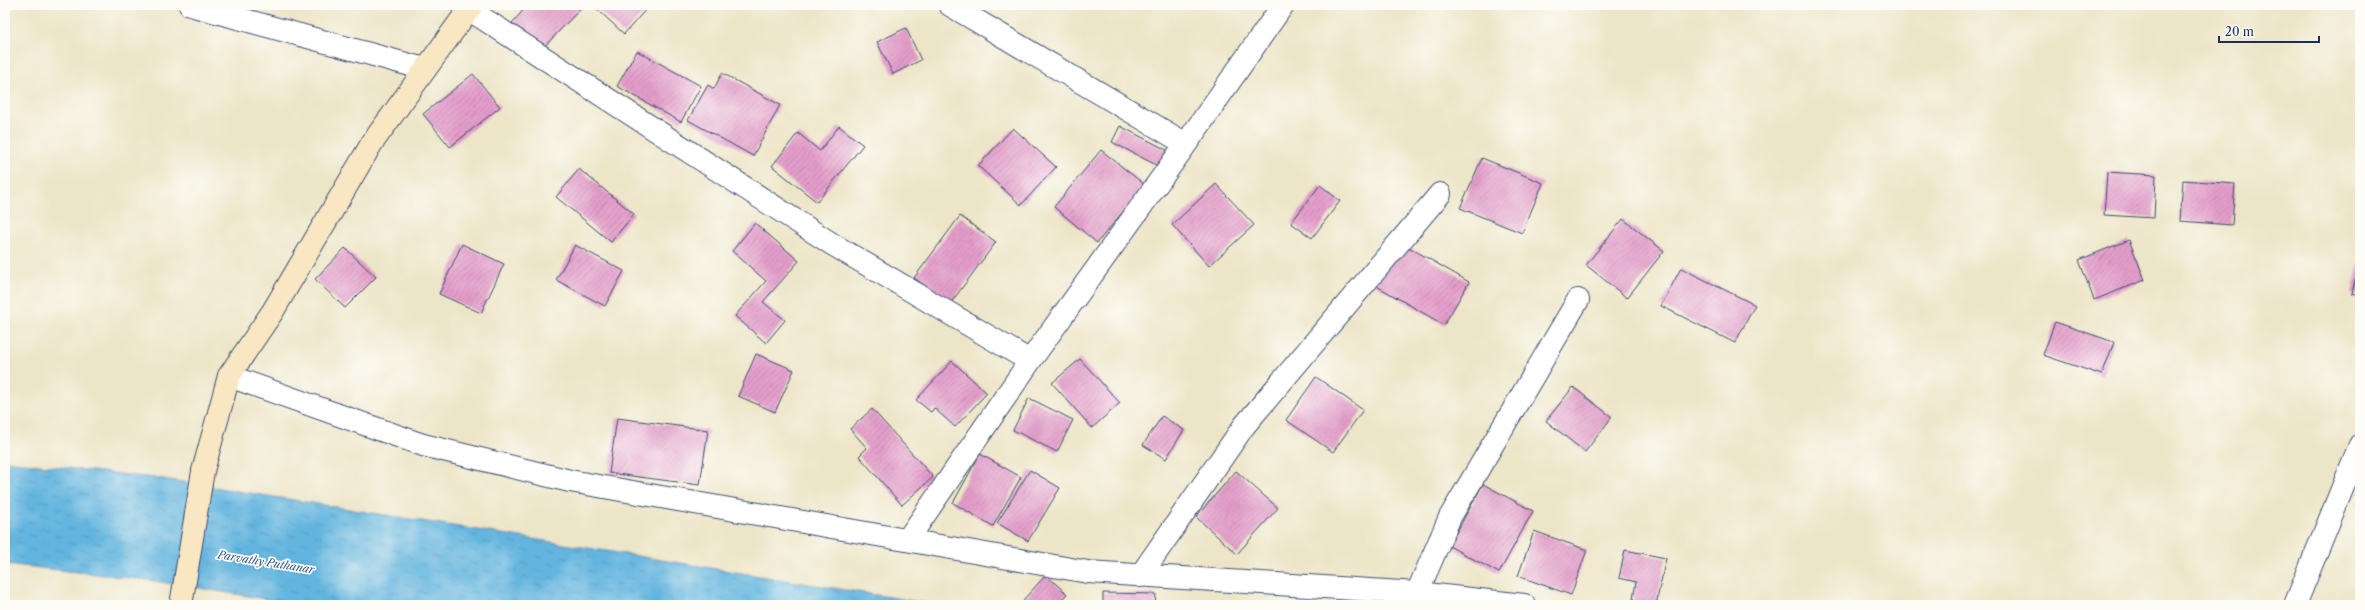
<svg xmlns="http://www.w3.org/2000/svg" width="2365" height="610" viewBox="0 0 2365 610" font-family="'Libre Caslon Text',serif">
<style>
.water{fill:url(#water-ripples);stroke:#40729e}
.building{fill:url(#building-hatch)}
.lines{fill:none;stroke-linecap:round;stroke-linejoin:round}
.minor-casing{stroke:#3a4a6e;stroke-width:24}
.tertiary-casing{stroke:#3a4a6e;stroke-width:24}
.secondary-casing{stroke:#3a4a6e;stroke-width:24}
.minor{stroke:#fff;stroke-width:22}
.tertiary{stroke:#fff;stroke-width:22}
.secondary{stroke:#f9e7c3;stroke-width:22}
.labels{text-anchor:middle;stroke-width:3.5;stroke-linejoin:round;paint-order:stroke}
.water-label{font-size:11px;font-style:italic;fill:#355e8b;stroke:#fdfcf7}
</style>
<defs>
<pattern id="water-ripples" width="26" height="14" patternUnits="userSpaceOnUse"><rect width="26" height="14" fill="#64b5df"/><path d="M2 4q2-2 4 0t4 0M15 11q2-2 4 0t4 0" fill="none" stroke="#5294b8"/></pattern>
<pattern id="building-hatch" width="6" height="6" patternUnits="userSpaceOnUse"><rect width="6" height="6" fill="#e49eca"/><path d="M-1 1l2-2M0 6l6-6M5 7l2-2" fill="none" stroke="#b881a7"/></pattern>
</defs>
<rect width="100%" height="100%" fill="#fdfcf7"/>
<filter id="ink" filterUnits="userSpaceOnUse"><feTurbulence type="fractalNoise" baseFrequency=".025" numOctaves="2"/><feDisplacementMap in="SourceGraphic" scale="8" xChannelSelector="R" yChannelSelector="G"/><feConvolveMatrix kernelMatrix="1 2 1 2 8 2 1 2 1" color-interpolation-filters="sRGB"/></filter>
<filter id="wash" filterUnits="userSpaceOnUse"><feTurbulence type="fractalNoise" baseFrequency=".012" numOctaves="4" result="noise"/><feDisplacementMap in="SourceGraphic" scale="16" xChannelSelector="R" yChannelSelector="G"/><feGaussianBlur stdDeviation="0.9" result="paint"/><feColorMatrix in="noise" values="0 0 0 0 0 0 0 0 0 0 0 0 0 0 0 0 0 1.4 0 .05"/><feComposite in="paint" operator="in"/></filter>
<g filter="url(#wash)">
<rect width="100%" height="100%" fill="#ede5c7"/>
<path class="water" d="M5,461L164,479L938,605H303L149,580L5,564Z"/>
<g id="blocks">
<path class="building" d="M528,5H584L541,50L512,23Z
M599,5H648L649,6L624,34L596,8Z
M906,28L921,60L893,74L877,42Z
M637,51L701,86L681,122L617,86Z
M722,73L780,105L753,156L688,120L708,85L714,89Z
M473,74L500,107L450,147L423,114Z
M839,126L863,145L817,202L772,166L798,133L820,151Z
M1120,126L1167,150L1158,166L1112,142Z
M1013,128L1056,167L1021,205L978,166Z
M1101,150L1145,185L1097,243L1054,207Z
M1482,158L1543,183L1522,233L1460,208Z
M579,169L634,214L611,242L556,197Z
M2107,172L2156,175L2154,218L2104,215Z
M2183,180L2235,184L2232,225L2180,221Z
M1216,184L1254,225L1209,266L1172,225Z
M1320,185L1340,201L1312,238L1291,223Z
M960,216L996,242L950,304L914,278Z
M1623,219L1664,251L1627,298L1586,265Z
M755,223L799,261L763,302L785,320L766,343L735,316L766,281L732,251Z
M2129,240L2145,280L2094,300L2079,260Z
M1400,242L1469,282L1444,325L1375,285Z
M462,244L504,264L481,313L439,294Z
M575,245L624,271L605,306L556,280Z
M345,248L376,277L345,308L315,279Z
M2359,263H2360V296L2352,294Z
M1681,268L1755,305L1735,343L1661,306Z
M2055,322L2114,342L2102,375L2043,355Z
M756,354L794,370L775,412L738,396Z
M1080,359L1120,403L1092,428L1052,383Z
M952,361L987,393L955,427L934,408L931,412L916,400Z
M1316,377L1363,410L1333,452L1286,420Z
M1573,387L1612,417L1585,452L1546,421Z
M1029,398L1073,420L1057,452L1013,430Z
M872,409L933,477L902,505L859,456L867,448L850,429Z
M1162,416L1184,430L1166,459L1143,445Z
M617,418L708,430L700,485L609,473Z
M980,454L1021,477L993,526L953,503Z
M1030,470L1060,488L1028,541L997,523Z
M1236,471L1278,508L1237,554L1196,517Z
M1483,484L1533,511L1499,573L1449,546Z
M1534,531L1587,550L1571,595L1518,576Z
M1625,550L1666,558L1656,605H1632L1636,582L1619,578Z
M1046,575L1067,594L1056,605H1029L1023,600Z
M1103,593L1156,594L1155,605H1103Z"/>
</g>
</g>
<g filter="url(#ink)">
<use href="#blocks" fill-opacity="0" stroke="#3a4a6e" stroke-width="1"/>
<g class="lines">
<defs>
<path id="minor" d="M190,5L425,69
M462,5L832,244L1030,361
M950,5L1186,144
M908,539L1030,361L1186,144L1283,5
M1140,576L1244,426L1440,194
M1417,593L1450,517L1578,300
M2295,605L2360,445"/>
<path id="tertiary" d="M229,376L423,445L570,481L1088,572L1417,593L1524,605"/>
<path id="secondary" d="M181,605L203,471L229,376L273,311L372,143L472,5"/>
</defs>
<use href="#minor" class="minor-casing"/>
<use href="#tertiary" class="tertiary-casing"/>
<use href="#secondary" class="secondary-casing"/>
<use href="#minor" class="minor"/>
<use href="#tertiary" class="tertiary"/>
<use href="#secondary" class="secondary"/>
</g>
</g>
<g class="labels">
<g class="water-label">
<text transform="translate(266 562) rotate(9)" y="4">Parvathy Puthanar</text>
</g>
</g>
<rect width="2365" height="610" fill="none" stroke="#fdfcf7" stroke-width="20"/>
<path d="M2219 36v6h100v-6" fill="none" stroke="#1b2f5e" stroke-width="2"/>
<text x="2225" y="36" font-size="12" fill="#1b2f5e" stroke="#fdfcf7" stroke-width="3" paint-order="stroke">20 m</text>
</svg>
